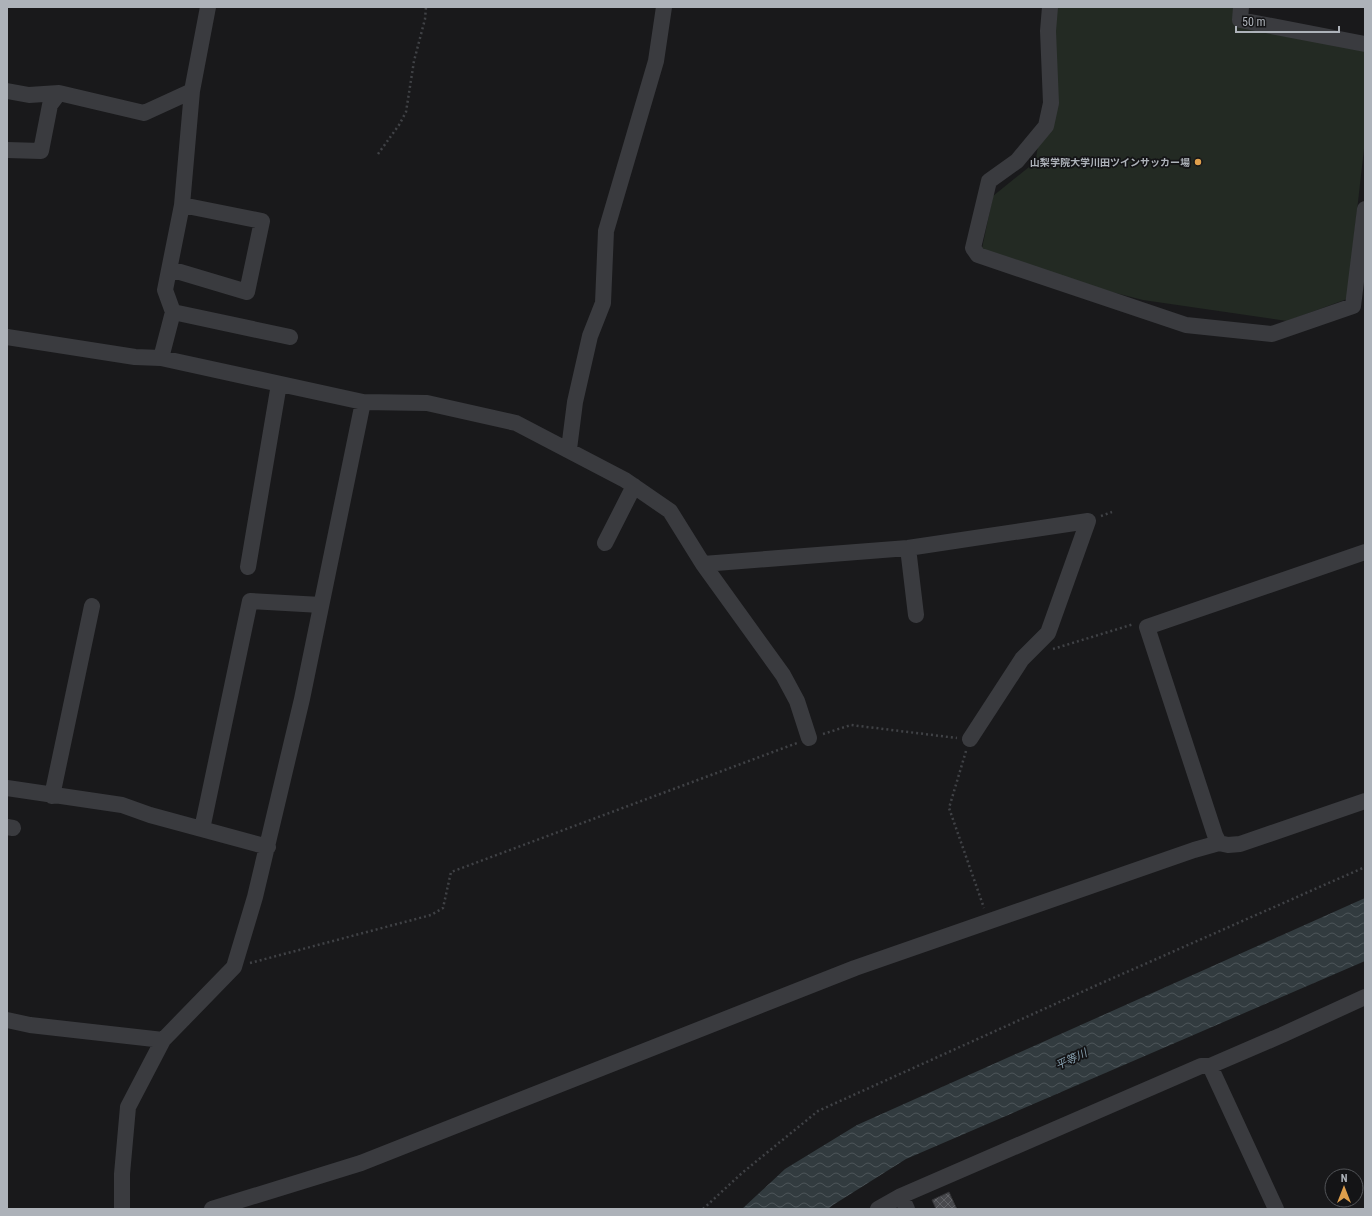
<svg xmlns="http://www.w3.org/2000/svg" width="1372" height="1216" viewBox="0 0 1372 1216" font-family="'Roboto Condensed','Noto Sans JP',sans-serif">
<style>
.grass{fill:#232a23}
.water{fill:url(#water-waves)}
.shadow{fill:#0007}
.building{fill:url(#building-cross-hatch);stroke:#333336}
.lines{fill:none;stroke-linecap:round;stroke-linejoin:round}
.path{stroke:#404246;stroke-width:2.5;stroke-dasharray:2 3;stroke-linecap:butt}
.minor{stroke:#3a3b3f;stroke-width:16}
.poi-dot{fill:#df9f4c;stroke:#141416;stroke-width:1.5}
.labels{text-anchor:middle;stroke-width:3.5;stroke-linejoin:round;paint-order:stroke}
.poi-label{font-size:10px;font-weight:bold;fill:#adb2b9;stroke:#141416;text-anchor:end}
.water-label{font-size:11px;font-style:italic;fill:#88a1b0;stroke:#141416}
</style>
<defs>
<pattern id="water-waves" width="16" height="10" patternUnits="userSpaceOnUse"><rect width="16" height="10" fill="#323b3f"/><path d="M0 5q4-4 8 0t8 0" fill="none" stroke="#4d5559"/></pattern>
<pattern id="building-cross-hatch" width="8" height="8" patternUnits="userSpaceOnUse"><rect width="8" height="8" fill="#48494d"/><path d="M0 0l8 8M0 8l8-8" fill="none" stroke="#606165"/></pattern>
</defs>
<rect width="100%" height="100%" fill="#19191b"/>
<path class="grass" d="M1054,7H1237L1234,24L1365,50V140L1347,299L1287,321L1143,300L1088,286L981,253L993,196L1029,167L1036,158L1039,140Z"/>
<path class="water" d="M1365,898V961L906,1159L833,1205L828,1209H742L785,1169L857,1125Z"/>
<path class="shadow" d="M949,1193L952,1197L958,1209H937Z"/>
<path class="building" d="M949,1192L957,1209H936L932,1200Z"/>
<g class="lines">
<path class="path" d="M378,154L399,125L406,112L414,61L425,19L426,7
M1101,516L1112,512
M1053,649L1134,624
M823,734L851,725L957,738
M966,751L949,808L984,908
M250,963L431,915L443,908L451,872L797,743
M703,1209L742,1173L818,1111L1095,986L1365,867"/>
<path class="minor" d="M1050,7L1048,31L1051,103L1046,126L1017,161L989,181L973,248L978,255L1186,325L1272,334L1353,306L1365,209
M1241,7L1240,20L1365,44
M7,91L29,95L59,93
M7,150L41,151L50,105L59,93L144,113L192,91
M170,269L247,292L262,221L182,205
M173,312L290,337
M7,337L135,357L161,358L363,402L427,403L516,423L625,480L670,511L703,564L783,675L797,701L809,738
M161,358L173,312L165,290L182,205L192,91L208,7
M569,449L575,402L590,336L603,303L606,231L656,61L664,7
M605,543L634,486
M908,548L916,615
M1365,552L1147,627L1215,835L1219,843L1228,845L1240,844L1365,801
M703,564L908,548L1088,521L1048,633L1022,659L970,739
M248,567L279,384
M7,788L122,805L150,815L268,847
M52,796L92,606
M7,827L13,828
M202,829L250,601L321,605
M7,1020L30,1025L163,1040
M1210,1066L1276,1209
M901,1196L907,1209
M122,1209V1174L128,1107L163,1040L234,967L255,897L302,699L363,402
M212,1209L361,1163L855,968L1194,850L1219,843
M878,1209L901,1196L1201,1066H1210L1282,1035L1365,997"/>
</g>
<circle class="poi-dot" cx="1198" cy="162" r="4"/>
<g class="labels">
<g class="poi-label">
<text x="1190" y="166">山梨学院大学川田ツインサッカー場</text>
</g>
<g class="water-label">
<text transform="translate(1071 1059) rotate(-25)" y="4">平等川</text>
</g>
</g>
<rect width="1372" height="1216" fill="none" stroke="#adb2b9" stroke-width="16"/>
<g transform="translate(1344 1188)"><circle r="19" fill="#141416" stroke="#515357"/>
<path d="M0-3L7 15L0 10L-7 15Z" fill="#df9f4c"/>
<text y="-6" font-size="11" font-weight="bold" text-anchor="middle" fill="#adb2b9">N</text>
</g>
<path d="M1236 26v6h103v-6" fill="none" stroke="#adb2b9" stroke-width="2"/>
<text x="1242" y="26" font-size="12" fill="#adb2b9" stroke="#141416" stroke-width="3" paint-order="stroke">50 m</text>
</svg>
